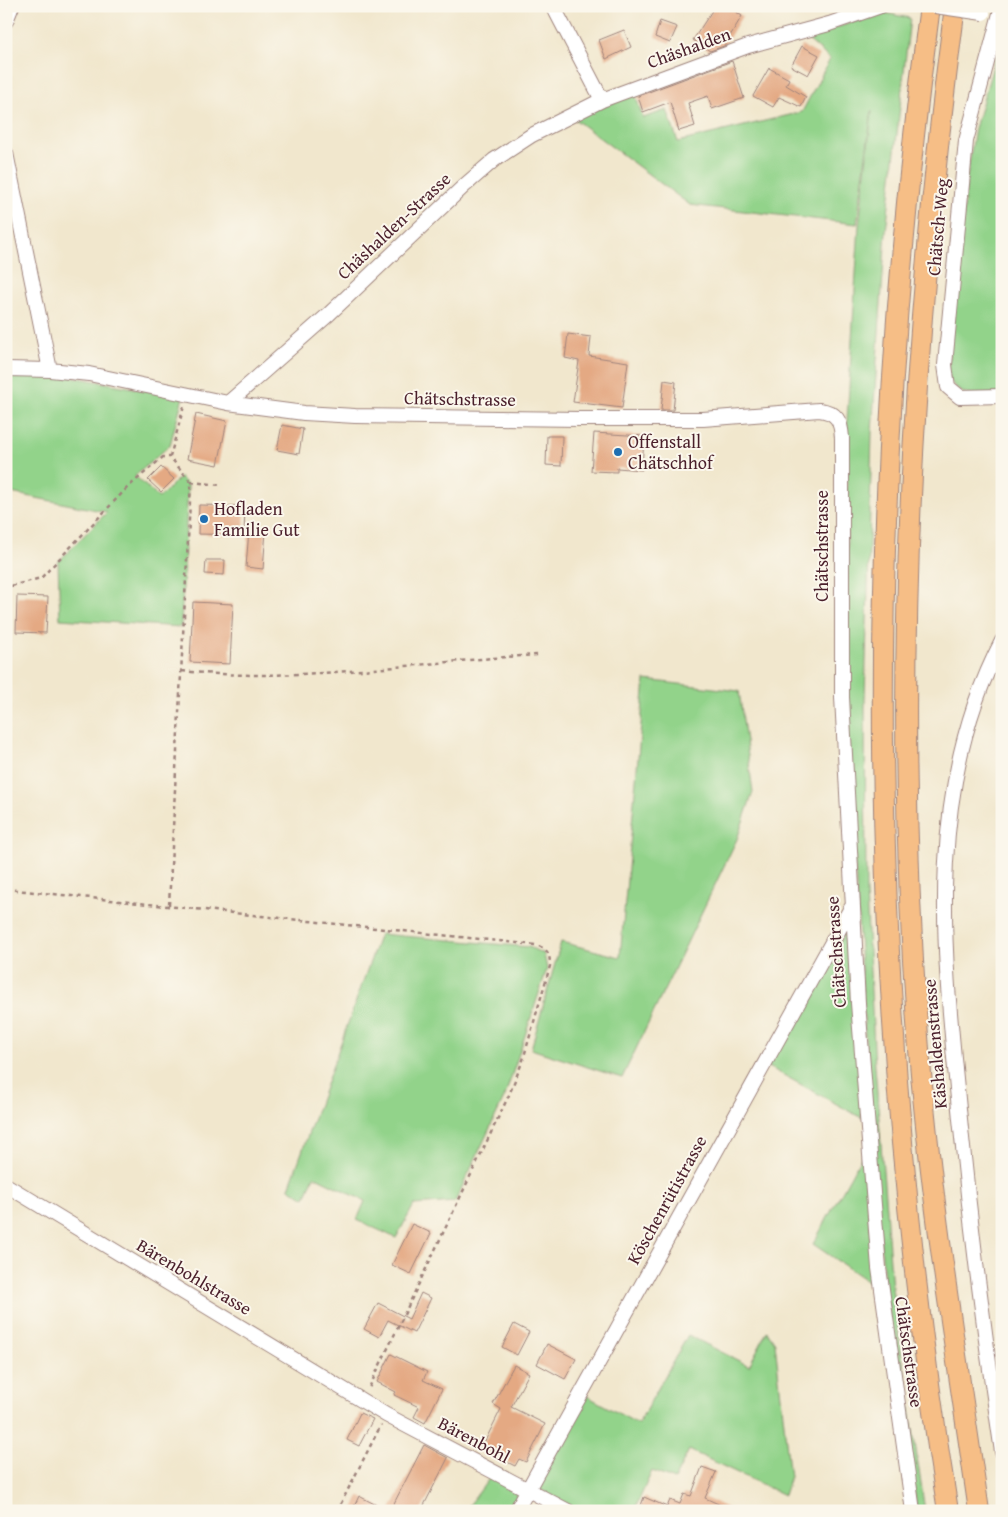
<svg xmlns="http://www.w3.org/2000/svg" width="1008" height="1517" viewBox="0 0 1008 1517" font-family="'Gentium Book Plus',serif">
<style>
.green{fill:#92d38a;stroke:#6e795a}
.building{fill:#e4a983}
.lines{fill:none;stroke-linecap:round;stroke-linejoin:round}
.minor-casing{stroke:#9e837c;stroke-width:16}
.highway-casing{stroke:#9e837c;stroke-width:22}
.path{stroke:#9e837c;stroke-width:2.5;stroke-dasharray:4 4;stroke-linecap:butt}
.minor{stroke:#fff;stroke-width:14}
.highway{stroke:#f6be86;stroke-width:20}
.minor-bridge-casing{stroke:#9e837c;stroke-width:16;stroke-linecap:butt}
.minor-bridge{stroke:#fff;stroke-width:14}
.poi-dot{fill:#1f6fb2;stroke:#fbf7ec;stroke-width:2}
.labels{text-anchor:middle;stroke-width:4;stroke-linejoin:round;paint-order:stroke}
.street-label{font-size:18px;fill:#4a1f2b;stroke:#fbf7ec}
.poi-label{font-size:18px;fill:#4a1f2b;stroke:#fbf7ec;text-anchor:start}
</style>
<rect width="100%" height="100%" fill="#fbf7ec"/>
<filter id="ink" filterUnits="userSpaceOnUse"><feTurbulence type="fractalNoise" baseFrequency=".02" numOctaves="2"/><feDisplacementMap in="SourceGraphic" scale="10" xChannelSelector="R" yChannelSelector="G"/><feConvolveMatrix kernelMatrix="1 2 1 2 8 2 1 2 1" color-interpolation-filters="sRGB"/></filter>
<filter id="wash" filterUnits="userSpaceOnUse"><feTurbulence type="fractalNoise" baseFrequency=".0096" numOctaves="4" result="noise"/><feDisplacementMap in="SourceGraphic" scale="20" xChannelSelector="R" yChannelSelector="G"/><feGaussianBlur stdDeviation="1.12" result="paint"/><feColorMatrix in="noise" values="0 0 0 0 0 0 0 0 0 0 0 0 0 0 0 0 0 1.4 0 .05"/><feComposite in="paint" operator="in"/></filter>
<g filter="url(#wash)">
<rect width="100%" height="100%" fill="#f1e7cd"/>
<path class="green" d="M884,13L910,18L886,231L872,432L865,699L866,893L875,1066L892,1288L925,1511H917L885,1288L872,1155L847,730V420L859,225L872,110L857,224L690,205L573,118L635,94L643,118L667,110L678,142L802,112L830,59L805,37Z
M1002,35V393C975,395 962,401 947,376L967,177L975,128Z
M6,373H51L183,397L170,445L135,476L159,498L180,477L188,485L181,627L60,619L58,562L107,512L6,492Z
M645,680L739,691L753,792L737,839L622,1078L531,1049L561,942L620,957Z
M849,926L862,1118L767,1066Z
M380,934L529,947L544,954L547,969L505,1096L455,1202L414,1205L396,1238L357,1220L365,1201L314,1176L305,1198L289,1188Z
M863,1154L876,1287L813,1244Z
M767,1331L775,1343L790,1477L784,1495L689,1450L674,1480L652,1471L634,1511H581L535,1487L587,1396L638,1424L688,1335L749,1366Z
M491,1476L520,1491L508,1511H465Z"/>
<g id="blocks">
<path class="building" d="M715,6H727L742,16L724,46L710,51L693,40Z
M660,21L677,27L670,43L655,37Z
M624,30L631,47L606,59L599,40Z
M802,46L819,55L808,75L791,66Z
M732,61L744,98L712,109L708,96L688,103L695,126L679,131L670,102L643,112L638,96Z
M769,68L789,79L786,85L806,97L801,107L779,97L773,107L753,96Z
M568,334L591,337L589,356L628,362L622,408L573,402L579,361L565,358Z
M664,380L676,382L673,410H661Z
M196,414L227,421L218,465L187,459Z
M282,425L303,429L299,454L277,450Z
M594,433L644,436L642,470L617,468V472L591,471Z
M547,436H562L561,466L546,465Z
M161,467L174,479L161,492L148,480Z
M199,505L245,506L244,535L198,534Z
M249,530L266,531L263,569L246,567Z
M206,560H225L224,575L205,574Z
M17,596L48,597L46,633L16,632Z
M193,602L233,604L230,664L190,662Z
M412,1224L431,1233L411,1274L392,1265Z
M421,1293L431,1298L414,1333L388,1320L379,1337L364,1329L378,1303L409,1319Z
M514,1324L529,1332L517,1355L502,1347Z
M547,1344L576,1359L565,1379L537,1364Z
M391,1354L427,1372L423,1380L442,1389L425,1423L414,1417L419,1407L394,1395L396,1392L377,1382Z
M514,1365L529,1373L511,1407L545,1424L526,1462L519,1459L515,1466L491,1454L492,1452L482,1447L501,1409L493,1404Z
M360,1413L373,1419L359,1446L347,1440Z
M424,1445L448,1458L421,1511H390Z
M702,1467L716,1472L705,1498L734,1511H639L644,1497L667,1507L670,1500L680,1504L684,1494L691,1496Z
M359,1496L388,1511H352Z"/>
</g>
</g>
<g filter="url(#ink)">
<use href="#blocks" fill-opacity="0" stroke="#9e837c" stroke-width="1"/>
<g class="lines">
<defs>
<path id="minor" d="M553,6L602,100
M1002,6L966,141L945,365L948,387L960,397L1002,396
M6,21L12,6
M6,153L50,370
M6,369L50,370L89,374L228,403L304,413L355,416L580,419H703L819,410C837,412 841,421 842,438V697L858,1003L879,1268L913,1511
M228,403L329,314L464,186L494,160L532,135L602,100L748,46L829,24L881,6
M1002,641C923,792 944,956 960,1119C971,1230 985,1341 1002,1452
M6,1185L386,1415L568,1511
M516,1511L851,908"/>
<path id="highway" d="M930,6C862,505 867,1013 948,1511
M955,6C908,360 891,719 921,1074C934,1221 958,1365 979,1511"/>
</defs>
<use href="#minor" class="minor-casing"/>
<use href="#highway" class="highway-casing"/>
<path class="path" d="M191,482L221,485
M11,586L41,578L127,488L163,457H170
M182,671C301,684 420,661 539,655
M6,889L536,945C548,949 550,954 550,966L523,1060L509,1095L368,1390
M169,905L191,482L170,457L184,406
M337,1511L381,1425"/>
<use href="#minor" class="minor"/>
<use href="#highway" class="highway"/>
<defs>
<path id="minor-bridge" d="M935,6L983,13"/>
</defs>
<use href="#minor-bridge" class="minor-bridge-casing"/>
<use href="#minor-bridge" class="minor-bridge"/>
</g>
</g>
<g class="poi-dot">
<circle cx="618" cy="452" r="5"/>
<circle cx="204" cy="519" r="5"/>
</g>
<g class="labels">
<g class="street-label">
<text transform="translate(689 48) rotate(-20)" y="6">Chäshalden</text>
<text transform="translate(394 226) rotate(-43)" y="6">Chäshalden-Strasse</text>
<text transform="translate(938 227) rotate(-85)" y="6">Chätsch-Weg</text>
<text transform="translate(460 399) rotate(1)" y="6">Chätschstrasse</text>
<text transform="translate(822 546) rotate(-90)" y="6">Chätschstrasse</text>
<text transform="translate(836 952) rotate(-94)" y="6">Chätschstrasse</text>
<text transform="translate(935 1044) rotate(-95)" y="6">Käshaldenstrasse</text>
<text transform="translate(667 1200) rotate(-61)" y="6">Köschenrütistrasse</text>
<text transform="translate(194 1277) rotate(31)" y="6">Bärenbohlstrasse</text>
<text transform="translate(909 1352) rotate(82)" y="6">Chätschstrasse</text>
<text transform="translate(474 1440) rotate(28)" y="6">Bärenbohl</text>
</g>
<g class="poi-label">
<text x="628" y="448">Offenstall<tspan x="628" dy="21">Chätschhof</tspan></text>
<text x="214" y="515">Hofladen<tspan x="214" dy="21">Familie Gut</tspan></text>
</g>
</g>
<rect width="1008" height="1517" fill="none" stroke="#fbf7ec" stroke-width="25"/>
</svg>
